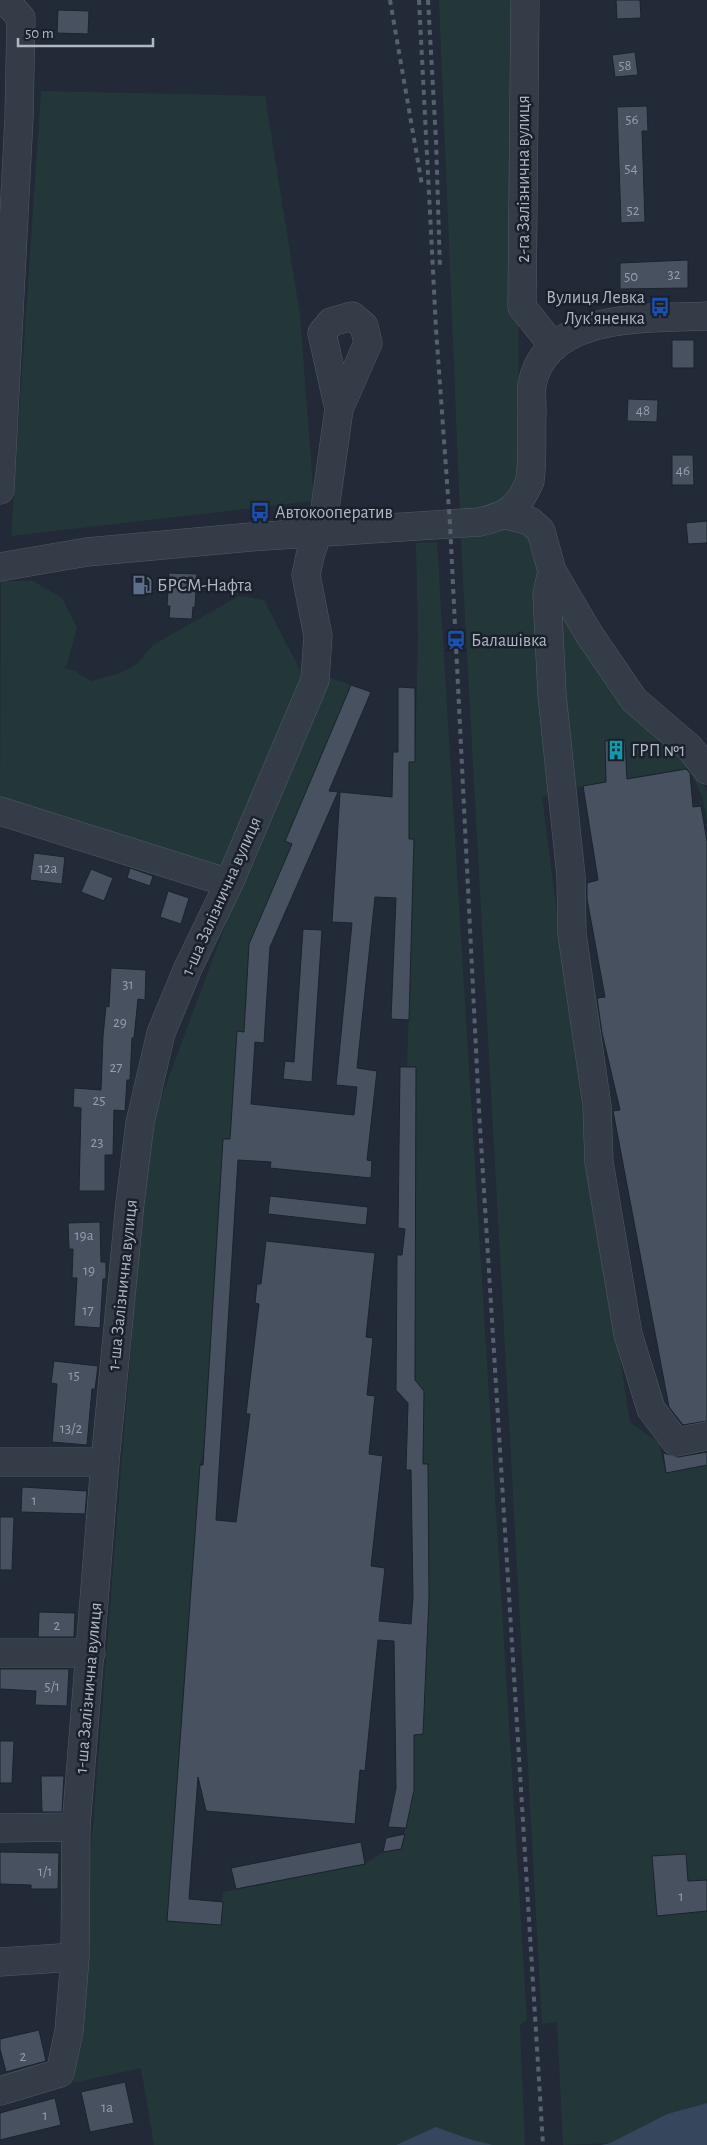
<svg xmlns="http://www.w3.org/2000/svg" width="707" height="2145" viewBox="0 0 707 2145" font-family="'Alegreya Sans',sans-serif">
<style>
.green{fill:#233738}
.water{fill:#35465d}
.building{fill:#475160;stroke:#1b232d}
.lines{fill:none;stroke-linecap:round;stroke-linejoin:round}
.minor-casing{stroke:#515a65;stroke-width:29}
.minor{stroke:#343c47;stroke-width:28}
.rail{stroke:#56606e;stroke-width:4;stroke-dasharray:5 5;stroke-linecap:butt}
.labels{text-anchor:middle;stroke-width:5;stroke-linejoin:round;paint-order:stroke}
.number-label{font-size:15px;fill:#949eab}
.street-label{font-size:18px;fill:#aeb7c4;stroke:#1a212b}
.poi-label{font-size:18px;fill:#aeb7c4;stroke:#1a212b;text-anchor:start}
</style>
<rect width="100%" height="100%" fill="#212a36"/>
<path class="green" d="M439,0H516L519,472L502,502L516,527L535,540L564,619L635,716L698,771L707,792V820L703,799L689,768L583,786L542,797L583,1117L630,1422L659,1443L666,1473L707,1465V2103L667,2114L610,2143L563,2145L557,2022L542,2024L462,563Z
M41,91L265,96L300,315L314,501L11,536Z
M437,542L527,2020L520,2025L525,2145H493L469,2139L404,2143L396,2145H154L141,2068L73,2083L114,1556L149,1130L245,873L330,678L351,685L285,841L292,845L249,944L244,1032H237L230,1139H223L204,1451L200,1465L167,1921L221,1925L223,1892L365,1864L383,1852L401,1849L414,1790V1735L423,1734L429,1598L427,1464H423L424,1391L415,1380L416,1067H407L414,840L409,839V762H415L418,633L416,543Z
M1,581H33L62,598L77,627L67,665L64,668L75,671L91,681L120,673L137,664L153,645L239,596L264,600L302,674L221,867L0,799Z"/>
<path class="water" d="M707,2103V2145H601L610,2143L667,2114Z
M436,2127L469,2139L493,2145H396Z"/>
<path class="building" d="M616,0H640L641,18L617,19Z
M58,10L89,11L88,34L57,33Z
M635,52L638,75L615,77L612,55Z
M647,106L648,131H642L645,222L621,223L617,107Z
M688,260V288L620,289V263Z
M672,340H694V368H672Z
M628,399L658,400L657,422L627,421Z
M672,455H693L694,485H672Z
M707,521V543L688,544L686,523Z
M169,573L197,574L195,607H193L192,619L169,618L170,606H167Z
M351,685L371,692L329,791L338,792L270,947L264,1043L255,1042L251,1104L354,1115L357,1087L336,1085L352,923L332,922L340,792L392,797L393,752H398V687L415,688V762H409V839H414L409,1020L391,1019L396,898L375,897L357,1068L377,1071L367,1160L372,1161L371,1178L270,1168L271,1162L238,1160L216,1520L236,1522L250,1414H246L259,1304L255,1303L257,1284H261L266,1241L375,1253L366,1337L373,1338L367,1395L375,1396L369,1454L383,1456L371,1566L385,1568L379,1621L411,1624L413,1597L411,1470H406L408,1403L396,1390L397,1255H402L405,1229L398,1228L400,1067H416L415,1380L424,1391L423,1464H428L429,1598L423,1734L414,1735V1790L406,1828L388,1827L396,1788L394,1641L378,1640L365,1771L360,1770L355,1824L206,1811L198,1777L189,1899L223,1902L221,1925L167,1921L200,1465H203L223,1139H230L237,1031L244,1032L249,944L292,844L285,841Z
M625,740L627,779L686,769L690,773L693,807L701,806L707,841V1421L683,1425L669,1407L613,1111L620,1110L602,1033L597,998L605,997L587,899V883L598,880L583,786L606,782L605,741Z
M34,853L65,857L62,884L30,880Z
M130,868L153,876L150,886L127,878Z
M91,869L113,878L104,901L81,892Z
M168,891L189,898L181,924L160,917Z
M303,929L322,930L312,1082L283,1079L285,1061L294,1062Z
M111,968L146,970L145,1000L138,999L134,1038H132L130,1080H127L125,1111L114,1110L113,1155H105V1191H79L81,1108L73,1107L74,1088L101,1090L103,1036L106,1006L109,1007Z
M270,1196L368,1207L366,1225L268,1214Z
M100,1222L101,1262H106V1279H103L100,1328L74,1326L77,1278H72L73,1249H69L68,1223Z
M54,1361L98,1366L95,1389H92L87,1445L52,1442L57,1384L51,1383Z
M707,1452V1465L666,1473L663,1453L678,1457Z
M22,1487L87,1491L85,1514L21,1512Z
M0,1517H14L12,1570H0Z
M39,1612L75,1613L74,1637H38Z
M0,1669H69L67,1706L35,1705L36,1691L0,1689Z
M0,1741H14L12,1783H0Z
M41,1776H64L62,1812H42Z
M405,1834L401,1849L383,1852L386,1838Z
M361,1842L365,1864L236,1889L231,1868Z
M0,1852L59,1853L58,1889H31V1885L0,1884Z
M686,1854L688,1881L707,1880V1911L657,1916L652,1856Z
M39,2030L46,2061L6,2072L0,2049V2039Z
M125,2082L134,2123L90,2132L81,2092Z
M55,2098L61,2125L0,2140V2113Z"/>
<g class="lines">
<defs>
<path id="minor" d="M525,0L522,307L554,347
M0,490L19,117L21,18L5,0
M506,515L530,521L541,531L552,571L589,634L634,700L690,748L707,770
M0,567L87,552L251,537L479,522C508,516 518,508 530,481C533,458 531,435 532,412C532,403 531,393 532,385C545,311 652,319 707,316
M552,571L547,594L552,695L571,876L572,934L597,1106L599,1162L628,1334L651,1409L676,1442L707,1436
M0,811L229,883
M0,1462H105
M0,1653H91
M0,1828L76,1827
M0,1962L75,1957
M0,2091L60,2073L69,2031L75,1957L76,1827L105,1462L130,1203L140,1123L161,1033L188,968L229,883L315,680L318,636L306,575L310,556L325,509L339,409L368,343L364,326L352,316L331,322L322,333L339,409"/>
</defs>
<use href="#minor" class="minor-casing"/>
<use href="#minor" class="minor"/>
<path class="rail" d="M390,0L422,185
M419,0L436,329L450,524L479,1110L543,2145
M428,0L436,140L440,269"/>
</g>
<defs>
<symbol id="bus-bare" viewBox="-9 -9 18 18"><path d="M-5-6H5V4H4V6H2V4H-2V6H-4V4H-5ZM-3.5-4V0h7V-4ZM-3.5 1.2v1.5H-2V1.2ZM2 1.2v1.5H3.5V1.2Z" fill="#1a4fb4" stroke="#1a212b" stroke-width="2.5" paint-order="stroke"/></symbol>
<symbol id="fuel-bare" viewBox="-9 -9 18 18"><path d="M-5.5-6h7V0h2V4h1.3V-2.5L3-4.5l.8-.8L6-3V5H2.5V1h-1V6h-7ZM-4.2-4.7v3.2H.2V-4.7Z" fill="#5c6f8a" stroke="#1a212b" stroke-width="2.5" paint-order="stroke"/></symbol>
<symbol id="station-bare" viewBox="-9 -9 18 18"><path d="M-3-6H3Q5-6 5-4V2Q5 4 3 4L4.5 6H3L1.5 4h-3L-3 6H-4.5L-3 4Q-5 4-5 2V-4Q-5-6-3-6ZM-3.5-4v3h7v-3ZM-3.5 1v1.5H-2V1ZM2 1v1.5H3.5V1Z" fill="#1a4fb4" stroke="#1a212b" stroke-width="2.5" paint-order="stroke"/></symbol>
<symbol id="building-bare" viewBox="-9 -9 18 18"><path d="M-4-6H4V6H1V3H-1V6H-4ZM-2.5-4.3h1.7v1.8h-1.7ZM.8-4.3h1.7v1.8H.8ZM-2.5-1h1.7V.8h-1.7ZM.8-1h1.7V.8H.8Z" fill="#0f9aa8" stroke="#1a212b" stroke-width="2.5" paint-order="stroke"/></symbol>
</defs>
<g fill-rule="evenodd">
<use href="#bus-bare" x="646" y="293" width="28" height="28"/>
<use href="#bus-bare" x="246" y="498" width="28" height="28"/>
<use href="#fuel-bare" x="128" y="571" width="28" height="28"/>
<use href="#station-bare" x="442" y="626" width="28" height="28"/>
<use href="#building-bare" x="602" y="736" width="28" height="28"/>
</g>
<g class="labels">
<g class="number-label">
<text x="625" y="70">58</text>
<text x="632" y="124">56</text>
<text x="631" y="173">54</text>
<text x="633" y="215">52</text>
<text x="674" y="279">32</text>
<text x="631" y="281">50</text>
<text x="643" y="415">48</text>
<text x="683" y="475">46</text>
<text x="48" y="873">12а</text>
<text x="128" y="989">31</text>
<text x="120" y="1027">29</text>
<text x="116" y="1072">27</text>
<text x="99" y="1105">25</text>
<text x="97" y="1147">23</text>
<text x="84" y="1240">19а</text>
<text x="89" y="1275">19</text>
<text x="88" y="1315">17</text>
<text x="74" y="1380">15</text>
<text x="71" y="1433">13/2</text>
<text x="34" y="1505">1</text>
<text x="57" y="1630">2</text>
<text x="52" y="1691">5/1</text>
<text x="45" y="1876">1/1</text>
<text x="681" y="1901">1</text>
<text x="23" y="2061">2</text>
<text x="107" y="2112">1а</text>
<text x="45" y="2120">1</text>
</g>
<g class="street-label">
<text transform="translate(523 179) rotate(-90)" y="6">2-га Залізнична вулиця</text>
<text transform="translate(221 896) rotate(-66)" y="6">1-ша Залізнична вулиця</text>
<text transform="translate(122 1285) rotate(-84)" y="6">1-ша Залізнична вулиця</text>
<text transform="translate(88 1688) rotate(-85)" y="6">1-ша Залізнична вулиця</text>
</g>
<g class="poi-label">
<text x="645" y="303" text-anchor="end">Вулиця Левка<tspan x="645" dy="21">Лук'яненка</tspan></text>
<text x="275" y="518">Автокооператив</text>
<text x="157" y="591">БРСМ-Нафта</text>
<text x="471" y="646">Балашівка</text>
<text x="631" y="756">ГРП №1</text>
</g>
</g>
<path d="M18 38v8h135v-8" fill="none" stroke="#aeb7c4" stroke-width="2.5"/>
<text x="25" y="38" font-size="15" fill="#aeb7c4" stroke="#1a212b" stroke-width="4" paint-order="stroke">50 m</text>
</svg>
